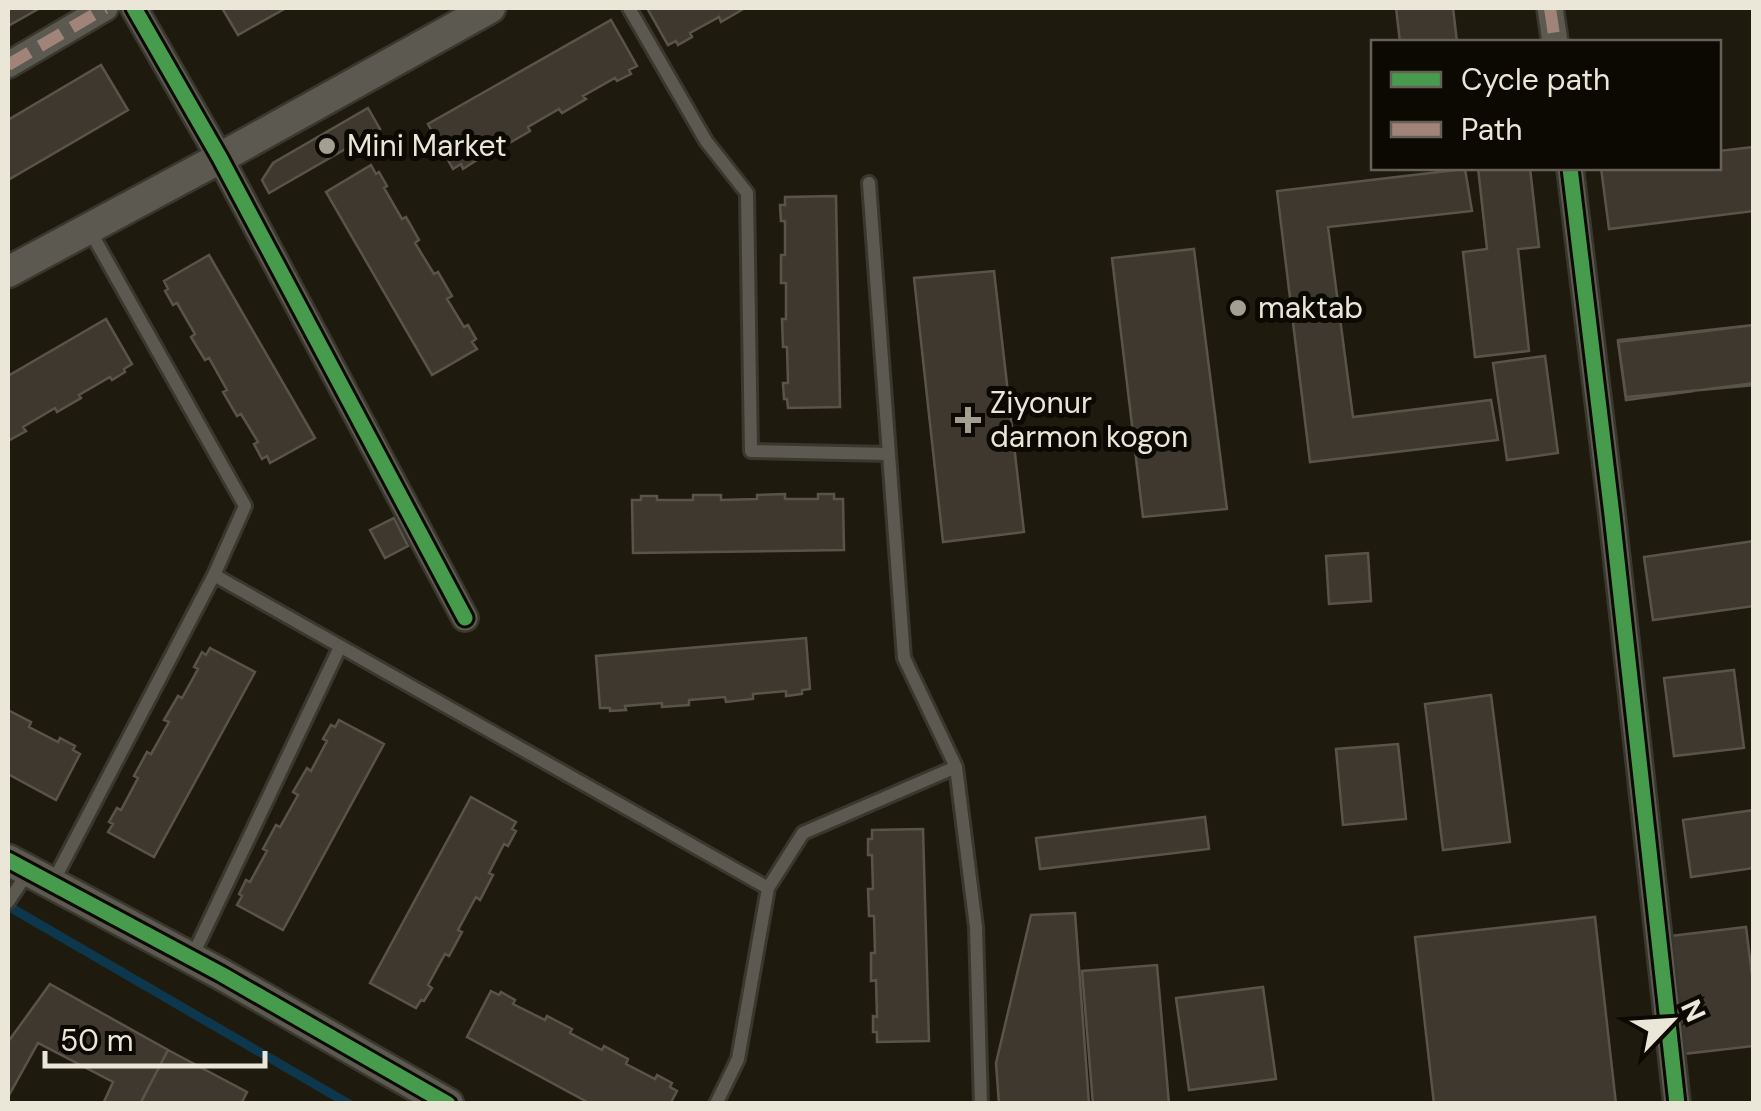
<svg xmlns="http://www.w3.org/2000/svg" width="1761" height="1111" viewBox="0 0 1761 1111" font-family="'DM Sans',sans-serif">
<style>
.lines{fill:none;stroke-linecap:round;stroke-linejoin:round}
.stream{stroke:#0d374c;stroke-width:9}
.building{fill:#3e382f;stroke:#59544a;stroke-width:2.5}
.service-casing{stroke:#39372e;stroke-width:18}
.minor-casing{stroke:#39372e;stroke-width:30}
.tertiary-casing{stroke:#39372e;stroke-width:35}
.service{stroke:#5c5a50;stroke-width:12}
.minor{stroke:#5c5a50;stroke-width:25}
.tertiary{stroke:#5c5a50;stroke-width:30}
.quiet{stroke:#a18479;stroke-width:12;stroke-dasharray:25 12;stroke-linecap:butt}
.cycleway-casing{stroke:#0c0902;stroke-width:21}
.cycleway{stroke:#469c4c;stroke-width:15}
.poi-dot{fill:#a39f91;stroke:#0c0902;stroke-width:4}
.labels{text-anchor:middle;stroke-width:10;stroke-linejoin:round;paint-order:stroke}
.poi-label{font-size:30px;fill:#eae6d8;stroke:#0c0902;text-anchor:start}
</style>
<rect width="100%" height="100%" fill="#1e1b0e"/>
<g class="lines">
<path class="stream" d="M8,906L349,1104"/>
</g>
<path class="building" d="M8,8H40L8,26Z
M222,8H286L238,35Z
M647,8H745L721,22L719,17L690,33L692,37L678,45L676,41L668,45Z
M1396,8H1453L1457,42H1400Z
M611,20L637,66L629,70L631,74L617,81L615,78L583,96L586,99L562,113L559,109L528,127L530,131L506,145L504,140L475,157L477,160L463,169L461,164L453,169L428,124Z
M101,65L128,110L8,180V120Z
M368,108L380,129L269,193L262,180L273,163Z
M1754,147V211L1609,229L1601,168H1718V151Z
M371,165L376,174L379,172L387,186L384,188L402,219L406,217L419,240L415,243L434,274L438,272L452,296L447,299L464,327L468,325L476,339L472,342L477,349L432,375L326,192Z
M1478,168H1530L1539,247L1518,249L1529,351L1475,357L1463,252L1487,249Z
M1465,169L1472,211L1328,227L1353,417L1491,400L1498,440L1310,462L1277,191Z
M836,196L840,407L788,408L787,399H784L783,383H788L787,347H783L782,319H786V283H781V255H785V221H781L780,205H785V197Z
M1194,249L1227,509L1143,517L1112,258Z
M209,255L315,438L270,463L267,456L262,459L254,444L258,442L241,414L237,416L223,392L227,390L209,358L205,360L191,337L195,334L177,303L173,305L165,291L168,289L164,281Z
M994,271L1024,532L943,542L914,278Z
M106,319L132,364L124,369L125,372L112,380L110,377L79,395L81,398L57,412L55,408L23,427L26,431L8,441V376Z
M1754,325V385L1626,397L1618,340Z
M1754,325V383L1626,400L1618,342Z
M1545,356L1558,453L1507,460L1493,363Z
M785,494V499H818V494H834V499H843L844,550L633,553L632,500H641V496H657V500H693V495H721V500L757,499V495Z
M394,518L408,546L385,558L370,530Z
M1754,541V606L1653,620L1644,557Z
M1368,553L1371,601L1329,604L1326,556Z
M806,638L810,689L802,690V694L786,696V691L753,694V699L726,702L725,697L689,700V705L662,707V703L625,706L626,710L610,711V708H600L596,656Z
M210,648L255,672L154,857L108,832L113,824L109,822L117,808L121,810L138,778L134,776L147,752L151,754L169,722L164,720L178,696L182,698L198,669L194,667L202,652L206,655Z
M1734,670L1744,748L1674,756L1664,678Z
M1491,695L1510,842L1443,850L1425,704Z
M8,710L31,722L29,727L58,742L60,738L75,746L73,750L80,754L56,800L8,774Z
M339,720L384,744L283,930L237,905L242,896L239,894L246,880L250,882L267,851L263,849L276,825L280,827L298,795L293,792L307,768L311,771L327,741L323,739L331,725L335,727Z
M1398,744L1406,819L1343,825L1336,749Z
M471,797L516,822L512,829L516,831L508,846L504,844L489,873L493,875L480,900L476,897L458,930L462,932L449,956L445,954L428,985L432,988L424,1001L421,1000L416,1008L370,983Z
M1754,810V868L1691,877L1683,820Z
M1205,817L1209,849L1040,869L1036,838Z
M923,829L929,1041L877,1042V1032H873V1016L877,1017L876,980L871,981V953H875L874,916H869L868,889H873L872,855H868V839H872V830Z
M1075,913L1089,1104H999L996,1063L1031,915Z
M1595,917L1616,1104H1434L1415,937Z
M1746,927L1754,991V1046L1683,1054L1670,936Z
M1157,965L1169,1104H1093L1082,971Z
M50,984L168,1050L140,1104H103L113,1082L38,1043L8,1097V1042Z
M1263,987L1276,1079L1189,1090L1176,998Z
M491,991L499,995L501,992L515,1000L513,1004L545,1020L547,1016L572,1029L570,1033L602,1050L604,1046L628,1059L626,1064L655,1079L657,1075L672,1083L670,1087L677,1091L670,1104H591L467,1037Z
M168,1050L247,1092L241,1104H140Z"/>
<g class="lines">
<defs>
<path id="service" d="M629,8L706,141L747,193L751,451L889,454
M869,183L904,658L956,767L976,927L981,1104
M214,575L768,888
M53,882L214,575L245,506L89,229
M8,902L29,871
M191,959L340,647
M716,1104L738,1059L768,888L803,833L956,767"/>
<path id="minor" d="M134,8L220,158L465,618
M1550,8L1555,42
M8,65L105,8
M1570,168L1612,515L1677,1104"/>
<path id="tertiary" d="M8,272L220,158L490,8
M8,860L221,974L448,1104"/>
</defs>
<use href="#service" class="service-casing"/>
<use href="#minor" class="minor-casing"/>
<use href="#tertiary" class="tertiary-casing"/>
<use href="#service" class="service"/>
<use href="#minor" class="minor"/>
<use href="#tertiary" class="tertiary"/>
<path class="quiet" d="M1550,8L1555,42
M8,65L105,8"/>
<defs>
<path id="cycleway" d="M134,8L220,158L465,618
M1570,168L1612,515L1677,1104
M8,860L221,974L448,1104"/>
</defs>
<use href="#cycleway" class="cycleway-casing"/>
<use href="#cycleway" class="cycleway"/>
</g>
<g class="poi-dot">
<circle cx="327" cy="146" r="10"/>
<circle cx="1238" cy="308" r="10"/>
<path d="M963 405h10v10h10v10h-10v10h-10v-10h-10v-10h10z"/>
</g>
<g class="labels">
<g class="poi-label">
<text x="347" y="156">Mini Market</text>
<text x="1258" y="318">maktab</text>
<text x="990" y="413">Ziyonur<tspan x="990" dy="34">darmon kogon</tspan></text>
</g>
</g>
<rect width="1761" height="1111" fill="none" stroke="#eae6d8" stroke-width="20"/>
<rect x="1371" y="40" width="350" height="130" fill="#0c0902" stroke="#656158" stroke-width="2.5"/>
<rect x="1391" y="72" width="50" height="15" fill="#469c4c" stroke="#656158" stroke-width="2.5"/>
<text x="1461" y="90" font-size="30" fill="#eae6d8">Cycle path</text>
<rect x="1391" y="122" width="50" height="15" fill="#a18479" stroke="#656158" stroke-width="2.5"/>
<text x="1461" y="140" font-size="30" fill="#eae6d8">Path</text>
<g transform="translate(1671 1021) rotate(65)" stroke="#0c0902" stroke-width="8" paint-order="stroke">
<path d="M0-8L18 38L0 25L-18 38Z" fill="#eae6d8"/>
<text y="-15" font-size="28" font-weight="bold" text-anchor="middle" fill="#eae6d8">N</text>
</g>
<path d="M45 1051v15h220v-15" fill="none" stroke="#eae6d8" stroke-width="5"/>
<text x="60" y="1051" font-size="30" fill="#eae6d8" stroke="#0c0902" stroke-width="8" paint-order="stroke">50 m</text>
</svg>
